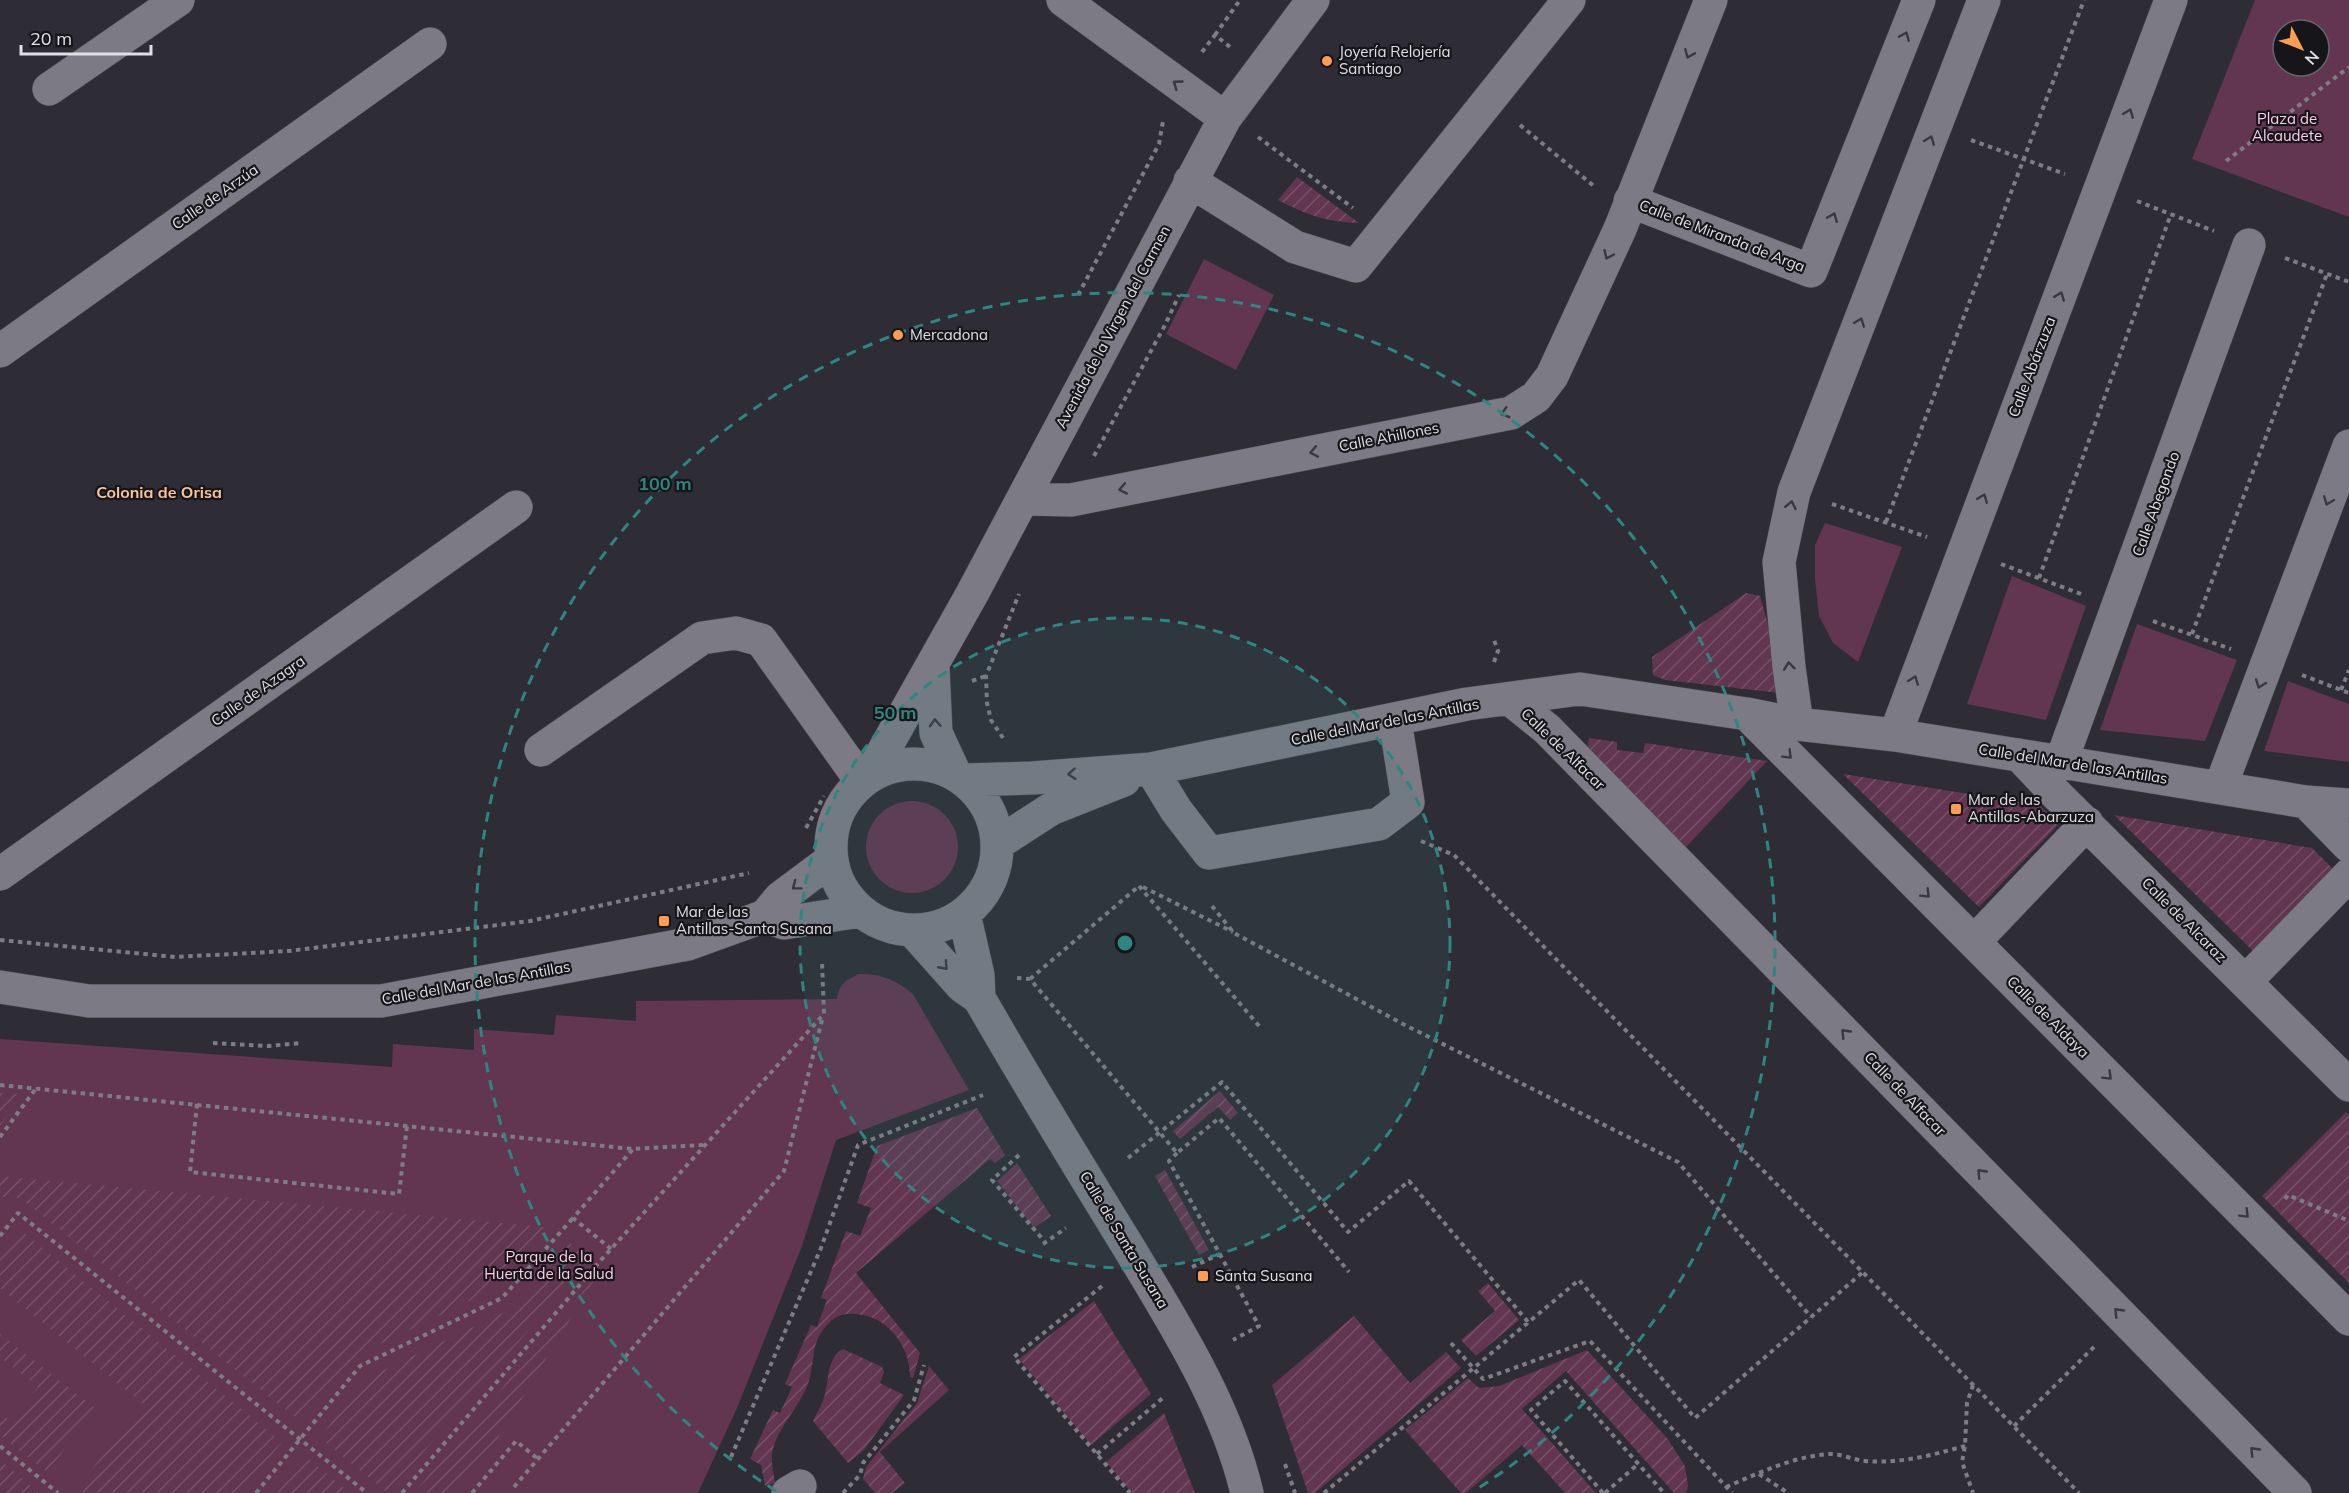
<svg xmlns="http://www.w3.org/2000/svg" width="2349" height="1493" viewBox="0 0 2349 1493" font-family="Mulish,sans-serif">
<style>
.green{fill:#623551;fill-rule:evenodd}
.garden{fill:url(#garden-furrows)}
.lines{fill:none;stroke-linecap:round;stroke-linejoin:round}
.minor-casing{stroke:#4b4950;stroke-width:34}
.path{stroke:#7e7c84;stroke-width:4;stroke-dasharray:4.5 4.5;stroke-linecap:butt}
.minor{stroke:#7c7a85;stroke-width:33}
.oneway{stroke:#3a383f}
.ring{fill:none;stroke:#2e8680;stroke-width:3;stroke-dasharray:10 8}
.poi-dot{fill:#fc9e52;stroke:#161519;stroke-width:2}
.labels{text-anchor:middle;stroke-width:4.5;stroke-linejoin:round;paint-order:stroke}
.poi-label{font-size:15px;fill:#e0dfe5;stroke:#161519;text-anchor:start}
.park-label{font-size:15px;fill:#facce7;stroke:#161519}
.street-label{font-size:15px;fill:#e0dfe5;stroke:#161519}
.neighbourhood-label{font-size:16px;font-weight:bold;fill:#f9c39d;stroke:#161519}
.centre{fill:#2e8680;stroke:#161519;stroke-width:3}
.ring-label{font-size:18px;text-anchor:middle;font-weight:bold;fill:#2e8680;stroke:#161519;stroke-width:4.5;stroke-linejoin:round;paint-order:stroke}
</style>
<defs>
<pattern id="garden-furrows" width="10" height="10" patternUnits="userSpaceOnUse" patternTransform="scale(1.5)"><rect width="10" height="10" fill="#623551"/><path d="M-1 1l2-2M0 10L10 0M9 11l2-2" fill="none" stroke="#78526a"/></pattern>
</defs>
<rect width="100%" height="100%" fill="#2e2c35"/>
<path class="green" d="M2255,0H2349V217L2192,159ZM2283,30H2319V66H2283Z
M1204,259L1274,295L1236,370L1166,334Z
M1825,523L1902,547L1858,662L1833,643L1819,616L1815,579V545Z
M2012,576L2086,606L2046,720L1967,704Z
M2137,624L2237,660L2205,741L2100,730Z
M2288,681L2349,704V762L2264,751Z
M866 847a46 46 0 1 1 92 0a46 46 0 1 1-92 0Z
M858,974C880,973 897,980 913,994L969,1090L836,1140L802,1246L737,1408L698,1493H0V1039L392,1067L393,1044L474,1050V1029L554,1035L556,1015L636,1021V1001L837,999C840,983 844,982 858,974Z"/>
<path class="garden" d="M1297,177L1359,223C1326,222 1307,215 1278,200Z
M1746,593L1760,596L1786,687L1779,693L1665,680L1653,675L1652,657Z
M1589,738L1617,742V750L1643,753L1645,743L1767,761L1686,847L1587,750Z
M1843,774L2039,805L2059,824L1979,907Z
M2114,815L2312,848L2334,870L2254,952Z
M1220,1091L1238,1113L1230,1120L1218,1107L1180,1139L1173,1131Z
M0,1093L24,1094L0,1126Z
M977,1108L1005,1155L995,1163L990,1159L856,1273L920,1353L913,1378L910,1377C910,1346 888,1316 855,1314C846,1313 837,1315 830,1322C810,1341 816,1356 809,1381C802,1405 775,1429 772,1455C771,1464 774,1474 775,1483L765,1486L761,1465L750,1459L773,1410L780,1413L792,1387L785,1384L811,1325L817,1327L827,1300L821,1298L846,1231L860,1236L871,1208L857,1203L877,1146Z
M2346,1112L2349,1115V1283L2262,1196Z
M1017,1163L1051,1216L1034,1228L997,1181Z
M1165,1170L1209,1250L1199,1255L1155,1176Z
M0,1176L544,1227L494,1289L357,1355L301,1422L20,1198L0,1197Z
M18,1228L282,1442L241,1493L74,1492L143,1404L0,1288V1250Z
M570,1243L589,1260L388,1493L320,1438L363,1380L513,1308Z
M597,1275L486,1457L454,1493H414Z
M1488,1283L1519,1320L1476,1356L1461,1340L1495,1311L1478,1291Z
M1094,1301L1151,1394L1091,1445L1019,1359Z
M1354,1316L1410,1383L1446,1352L1461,1368L1315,1493H1308L1272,1385Z
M0,1334L96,1409L47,1472L0,1435V1413L11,1421L38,1387L0,1357Z
M843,1349L882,1367L884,1372L880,1383L904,1395L864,1450L848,1463L813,1421C817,1412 823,1403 825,1394C829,1378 827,1358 843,1349Z
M1587,1350L1667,1438L1685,1466L1688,1486L1686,1493H1674L1566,1371L1522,1409L1596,1493H1565L1522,1445L1466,1493H1461L1405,1430L1468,1378L1479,1388L1499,1386Z
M929,1366L949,1390L880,1452L905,1483L892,1493H875L863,1479L866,1467L917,1403Z
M1164,1413L1195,1493H1132L1106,1462Z
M306,1457L350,1493H277Z
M0,1460L39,1493H0Z"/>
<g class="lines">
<defs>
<path id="minor" d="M1063,0L1225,118
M49,89L178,0
M1190,181L1295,247L1356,266L1569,0
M1630,201L1811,271L1919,0
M0,351L430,44
M1023,499L1071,500L1511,413L1536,397L1552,376L1620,229L1711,0
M933,667L936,733L955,774
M1511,700L1547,729L2295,1493
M1747,714L2349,1319
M1797,724L1789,667L1779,562L1794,492L1984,0
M1895,735L2171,0
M541,750L702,638L736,633L761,640L862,782
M2019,755L2055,793L2349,1085
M2061,762L2249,245
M831 847a83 83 0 1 1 166 0a83 83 0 1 1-166 0Z
M1151,769L1176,810L1209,853L1379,824L1408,802L1395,720
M869,777L972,594L1225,118L1313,0
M963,780L1032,778L1151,769L1467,704L1580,689L1747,714L1797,724L1895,735L2306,802L2349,805
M2220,788L2349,446
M2306,802L2349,846
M997,844L1051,809L1124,780
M0,874L516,507
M964,914L978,975L979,998
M765,916L784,923L860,911
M913,931L962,986L979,998C1027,1082 1078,1165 1129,1248C1175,1325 1226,1404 1247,1493
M1974,942L2087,823
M2246,981L2349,875
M0,987L89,1001H381L688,944L765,916L780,898L831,860
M788,1493L800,1486"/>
</defs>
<use href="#minor" class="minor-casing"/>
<path class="path" d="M1215,35L1240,0
M1202,52L1215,35L1230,47
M1520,125L1595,187
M1258,137L1353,208
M1971,140L2065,174
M2226,161L2349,67
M2137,201L2214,231
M2285,258L2349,282
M1078,295L1159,144L1163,121
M1094,456L1165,325L1179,295
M1832,504L1927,537
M1886,522L2084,0
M2001,564L2081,594
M2039,578L2171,214
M2153,621L2231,649
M2192,634L2327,274
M1494,662L1498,651L1494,640
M2302,675L2349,693
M972,681L986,676
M2341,690L2349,670
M1003,738L991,720L987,703L986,676L1019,594
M806,828L824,796
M1421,841L1454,855L2079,1493
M1139,886L1260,1027
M1143,887L1233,932
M1212,906L1234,933L1403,1024L1678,1162L1811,1317
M0,940L175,957L289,951L530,921L749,873
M1017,978L1030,979L1177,1153L1219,1118L1349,1272
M1030,979L1139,886
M213,1043L268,1046L301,1043
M0,1085L633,1149L704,1145
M197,1104L190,1172L399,1194L407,1126
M0,1137L37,1087
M1177,1153L1169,1161L1259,1326L1233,1340
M1019,1155L992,1180L1045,1242
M1128,1158L1222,1082L1348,1232L1409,1181L1528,1322
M2285,1199L2288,1195L2349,1221
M0,1236L18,1213L367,1493
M1043,1244L1066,1228
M611,1249L573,1218L633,1149
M1192,1267L1220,1254
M1102,1286L1014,1357L1130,1493
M1451,1343L1483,1379L1590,1341L1732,1493
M1973,1385L1967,1403L1965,1446L1962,1462L1973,1493
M2014,1426L2097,1344
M0,1446L58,1493
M1097,1454L1164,1397
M731,1457L821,1248L858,1145L983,1095
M1285,1464L1295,1493
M1759,1474L1788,1493
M514,1487L784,1171L823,1016
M1726,1487C1759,1473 1792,1457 1828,1454C1840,1453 1853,1460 1865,1461C1900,1464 1932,1455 1965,1446
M256,1493L360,1366L502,1298L573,1218
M402,1493L601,1260L824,1014L822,962
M472,1493L516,1441L538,1459
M843,1493L860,1475L863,1463L914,1400L924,1365
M1324,1493L1579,1280L1695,1418L1863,1272
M1603,1493L1531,1410L1565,1381L1664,1493
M1605,1493L1638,1464"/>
<use href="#minor" class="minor"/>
</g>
<defs><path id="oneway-chevron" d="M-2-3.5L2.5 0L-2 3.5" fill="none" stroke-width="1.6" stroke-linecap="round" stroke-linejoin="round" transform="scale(1.5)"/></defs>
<g class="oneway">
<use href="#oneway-chevron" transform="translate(1905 36) rotate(-68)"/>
<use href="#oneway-chevron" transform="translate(1689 54) rotate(112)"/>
<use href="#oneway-chevron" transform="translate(1177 84) rotate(-144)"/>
<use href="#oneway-chevron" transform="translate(2129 113) rotate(-69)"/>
<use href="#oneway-chevron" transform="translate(1930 140) rotate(-69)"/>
<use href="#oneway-chevron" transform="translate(1833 217) rotate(-68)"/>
<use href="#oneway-chevron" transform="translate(1608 255) rotate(115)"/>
<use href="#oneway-chevron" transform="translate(2060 296) rotate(-69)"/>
<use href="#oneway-chevron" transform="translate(1860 322) rotate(-69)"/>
<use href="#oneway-chevron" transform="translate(1505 413) rotate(164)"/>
<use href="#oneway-chevron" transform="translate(1314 452) rotate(169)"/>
<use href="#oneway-chevron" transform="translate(1123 489) rotate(169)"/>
<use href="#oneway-chevron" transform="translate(1983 498) rotate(-69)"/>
<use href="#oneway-chevron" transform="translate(2328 501) rotate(111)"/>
<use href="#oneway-chevron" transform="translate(1791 505) rotate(-78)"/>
<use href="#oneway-chevron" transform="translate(1789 666) rotate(-97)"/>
<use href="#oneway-chevron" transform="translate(1914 680) rotate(-69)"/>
<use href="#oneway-chevron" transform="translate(2260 684) rotate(110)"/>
<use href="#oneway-chevron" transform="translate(935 723) rotate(-93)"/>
<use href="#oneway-chevron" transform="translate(1788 755) rotate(45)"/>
<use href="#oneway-chevron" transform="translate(1072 774) rotate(176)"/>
<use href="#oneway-chevron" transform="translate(796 886) rotate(143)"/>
<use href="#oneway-chevron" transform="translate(1926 894) rotate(45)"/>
<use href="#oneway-chevron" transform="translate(944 966) rotate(48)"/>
<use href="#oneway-chevron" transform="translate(1845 1033) rotate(-134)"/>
<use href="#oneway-chevron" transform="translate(2108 1076) rotate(45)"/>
<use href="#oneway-chevron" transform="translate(1981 1173) rotate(-134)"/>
<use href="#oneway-chevron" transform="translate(2245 1214) rotate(45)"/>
<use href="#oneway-chevron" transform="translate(2118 1312) rotate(-134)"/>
<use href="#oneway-chevron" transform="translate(2254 1451) rotate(-134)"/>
</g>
<circle cx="1125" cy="943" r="325" fill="#2e8680" fill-opacity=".12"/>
<g class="ring">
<circle cx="1125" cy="943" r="325"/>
<path d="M776 1491A650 650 0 1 1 1474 1491"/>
</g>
<g class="poi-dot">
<circle cx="1327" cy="61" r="6"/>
<circle cx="898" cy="335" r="6"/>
<rect x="1950" y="803" width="12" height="12" rx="3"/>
<rect x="658" y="915" width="12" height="12" rx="3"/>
<rect x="1197" y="1270" width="12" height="12" rx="3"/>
</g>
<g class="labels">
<g class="poi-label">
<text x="1339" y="57">Joyería Relojería<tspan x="1339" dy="17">Santiago</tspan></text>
<text x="910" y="340">Mercadona</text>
<text x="1968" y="805">Mar de las<tspan x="1968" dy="17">Antillas-Abarzuza</tspan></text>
<text x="676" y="917">Mar de las<tspan x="676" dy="17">Antillas-Santa Susana</tspan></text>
<text x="1215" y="1281">Santa Susana</text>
</g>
<g class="park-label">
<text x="2287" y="124">Plaza de<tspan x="2287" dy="17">Alcaudete</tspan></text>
<text x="549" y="1262">Parque de la<tspan x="549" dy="17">Huerta de la Salud</tspan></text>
</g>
<g class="street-label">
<text transform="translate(215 197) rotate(-35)" y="5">Calle de Arzúa</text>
<text transform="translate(1722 236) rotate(21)" y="5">Calle de Miranda de Arga</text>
<text transform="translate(1113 327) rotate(-62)" y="5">Avenida de la Virgen del Carmen</text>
<text transform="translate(2032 367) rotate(-69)" y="5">Calle Abárzuza</text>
<text transform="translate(1389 437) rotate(-11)" y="5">Calle Ahillones</text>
<text transform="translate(2156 504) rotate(-70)" y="5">Calle Abegondo</text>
<text transform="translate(258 691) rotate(-35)" y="5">Calle de Azagra</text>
<text transform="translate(1385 722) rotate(-11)" y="5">Calle del Mar de las Antillas</text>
<text transform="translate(1563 749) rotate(44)" y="5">Calle de Alfacar</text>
<text transform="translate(2073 764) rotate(9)" y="5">Calle del Mar de las Antillas</text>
<text transform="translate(2184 920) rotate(45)" y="5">Calle de Alcaraz</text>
<text transform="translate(476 983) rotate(-10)" y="5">Calle del Mar de las Antillas</text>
<text transform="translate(2048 1017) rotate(45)" y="5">Calle de Aldaya</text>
<text transform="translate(1905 1094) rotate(46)" y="5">Calle de Alfacar</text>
<text transform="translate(1124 1240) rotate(59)" y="5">Calle de Santa Susana</text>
</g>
<g class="neighbourhood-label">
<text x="159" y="498">Colonia de Orisa</text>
</g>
</g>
<circle cx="1125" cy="943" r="9" class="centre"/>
<g class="ring-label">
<text x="665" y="490">100 m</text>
<text x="895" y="719">50 m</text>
</g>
<g transform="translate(2301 48) rotate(132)"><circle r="28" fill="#161519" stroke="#67666b" stroke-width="1.5"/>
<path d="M0-4.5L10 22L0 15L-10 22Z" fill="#fc9e52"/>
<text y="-9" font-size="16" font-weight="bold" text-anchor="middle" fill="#e0dfe5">N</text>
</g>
<path d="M21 45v9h130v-9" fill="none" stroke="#e0dfe5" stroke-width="3"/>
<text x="30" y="45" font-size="18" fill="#e0dfe5" stroke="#161519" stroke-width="4.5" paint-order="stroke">20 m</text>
</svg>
